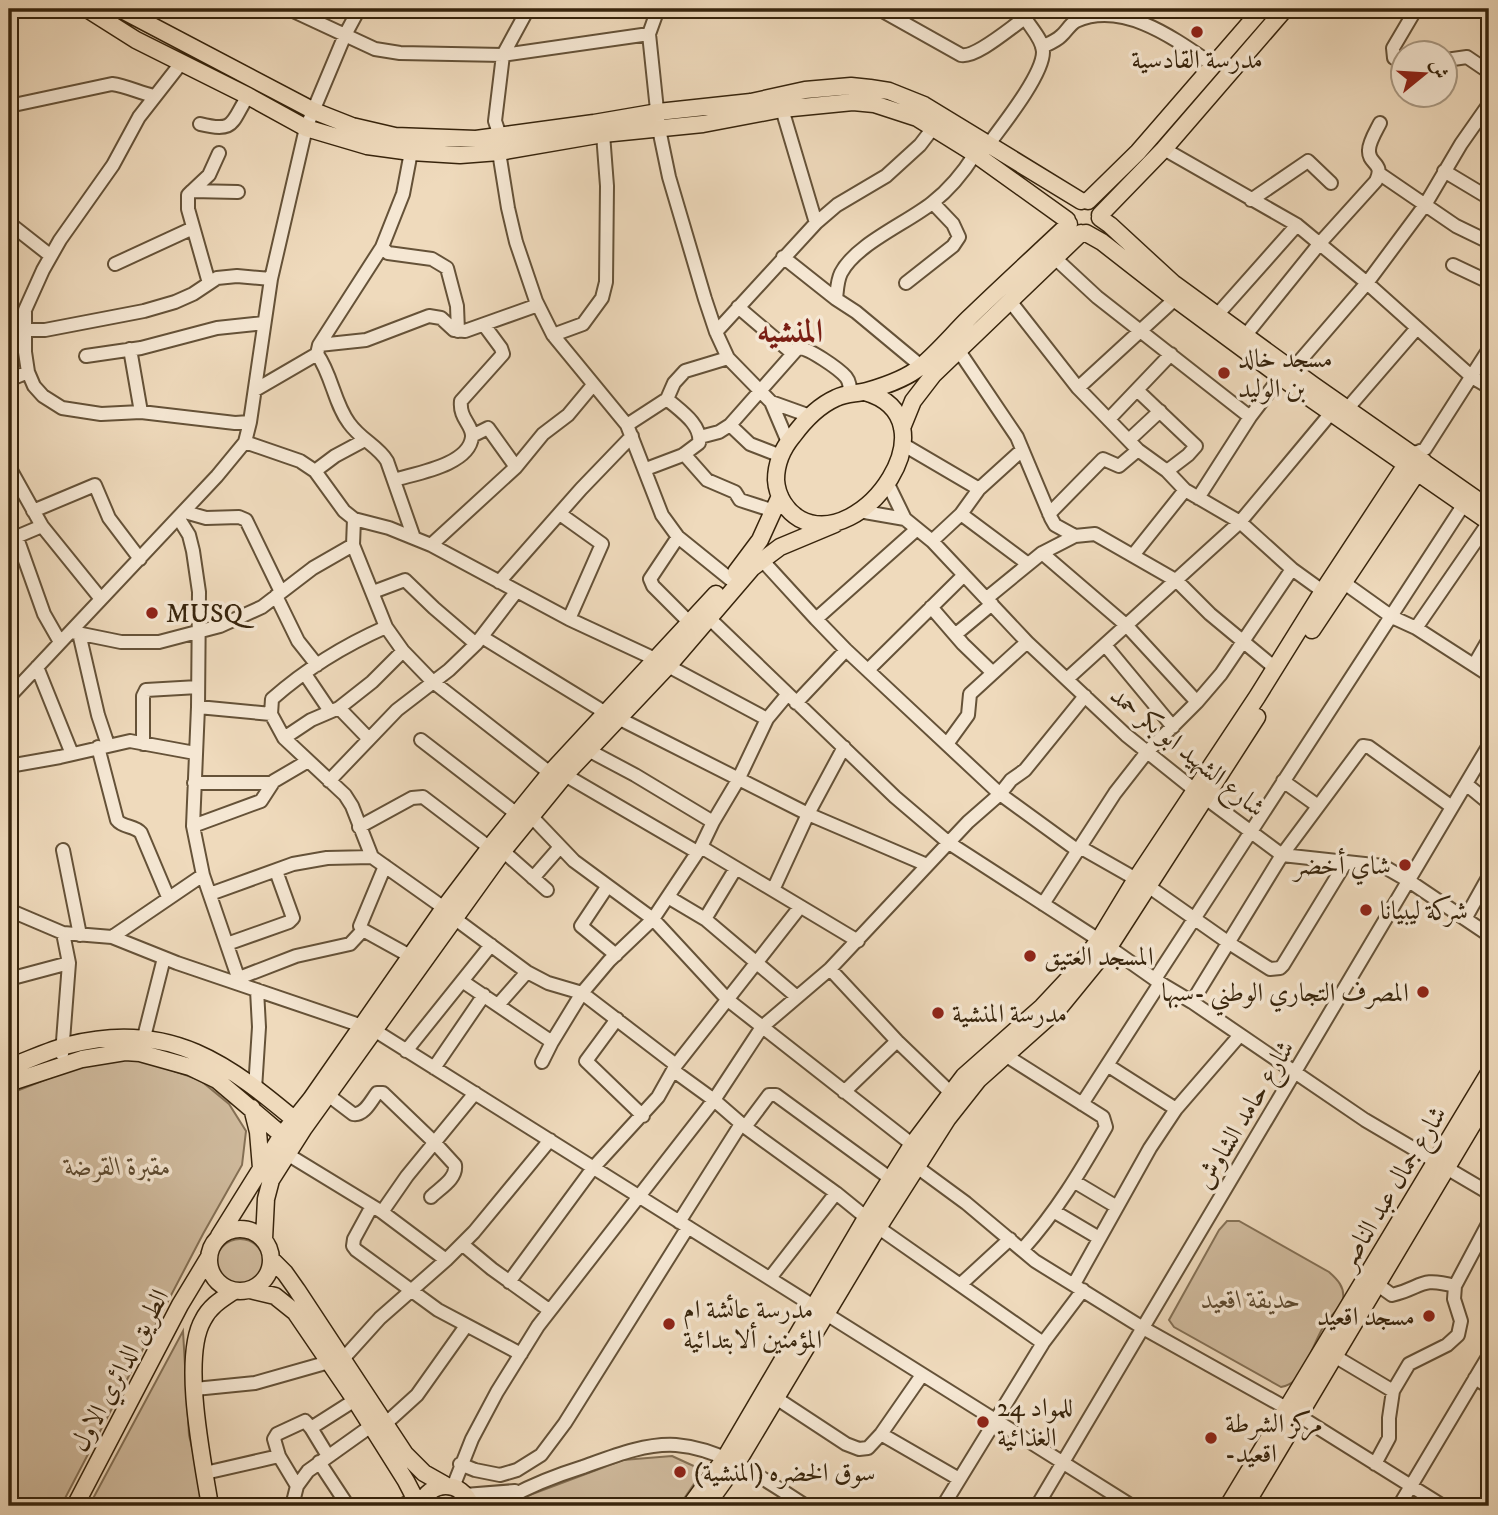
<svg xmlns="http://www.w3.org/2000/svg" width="1498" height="1515" viewBox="0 0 1498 1515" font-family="'IM FELL DW Pica',Amiri,serif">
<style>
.green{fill:#d0bb9e;stroke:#847055;stroke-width:2}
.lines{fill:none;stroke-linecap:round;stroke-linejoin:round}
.minor-casing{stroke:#655238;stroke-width:16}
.major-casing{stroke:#37240c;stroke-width:19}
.minor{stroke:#f5e7d3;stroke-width:12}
.major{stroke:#efdabc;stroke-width:16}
.poi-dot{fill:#8f2418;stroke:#f5e7d3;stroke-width:2.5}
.labels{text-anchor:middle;stroke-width:7;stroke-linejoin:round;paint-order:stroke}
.poi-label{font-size:26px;fill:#37240c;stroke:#f5e7d3;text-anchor:start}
.street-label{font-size:26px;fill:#37240c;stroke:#f5e7d3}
.park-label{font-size:26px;font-style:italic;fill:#5d4a30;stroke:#f5e7d3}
.district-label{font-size:33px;font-weight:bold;fill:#7a1f14;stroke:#f5e7d3}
</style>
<rect width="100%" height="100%" fill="#efdabc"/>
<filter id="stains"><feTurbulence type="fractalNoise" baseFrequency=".00286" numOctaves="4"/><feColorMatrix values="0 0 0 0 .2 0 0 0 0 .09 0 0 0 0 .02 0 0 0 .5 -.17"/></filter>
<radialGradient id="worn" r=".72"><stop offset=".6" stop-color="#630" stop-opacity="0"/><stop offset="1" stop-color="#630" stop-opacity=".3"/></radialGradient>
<path class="green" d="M133,1057L200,1080L229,1104L246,1131L242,1165L203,1234L61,1506H9V1094L90,1062Z
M1227,1221H1239L1329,1272C1337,1279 1345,1287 1343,1299C1341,1308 1332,1314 1327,1321C1314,1339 1310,1363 1295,1380C1291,1384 1286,1386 1281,1387L1174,1327L1169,1320L1219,1230Z
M216 1263a24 24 0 1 1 48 0a24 24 0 1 1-48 0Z
M183,1331L189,1435L206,1506H89Z
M672,1456L698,1468V1478L679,1506H511L519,1499L623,1460Z"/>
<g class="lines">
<defs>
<path id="minor" d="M289,9L375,49L400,53L503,55L649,34
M528,9L503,55L495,121L500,136L499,152L508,208L516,242L536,301L553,335L627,425L662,515L678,537L730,579
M658,9L649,34L659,129L669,177L705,299L716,332L728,358L771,402L788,442
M879,9L961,55C976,58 1010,28 1025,18C1031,28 1043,40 1043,52C1043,75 1002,126 988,145
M1042,47C1048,44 1056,41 1061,36C1067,31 1069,25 1076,21C1123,0 1175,39 1213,65
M1446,60L1467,57L1489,72
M182,62L139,117L113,165L60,240L43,270L25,310V352L28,372L34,386L43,396L62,408L101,414L141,412L235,423L250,422
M1404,64L1394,58L1393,48L1416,9
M9,106L112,84C127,86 140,93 155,96
M782,109L816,223
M200,124C236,133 231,122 248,96
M1164,149L1297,225L1367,283L1472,377L1489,387
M219,153L209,175L192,191L238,192
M1444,171L1489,198
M1380,174L1456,226L1489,242
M192,191L188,195V209L209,283
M1251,200L1308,161L1331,183
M9,223L51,256
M382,247L388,253L432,259L447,268L457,306L458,331
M783,257L836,299
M1056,259L1097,297L1250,417
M115,264L193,228
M1453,265L1489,282
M906,283L953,246L959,237L953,224L933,203
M1010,301L1078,388L1138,450L1167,471L1185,490L1240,522L1292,569L1328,595
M738,307L792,353
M1217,315L1297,225
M24,330H45L144,311L175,302L193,294L217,278L237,276L271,279
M716,332L816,223L837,205L886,176L920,145L933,128
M553,335L583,324L602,298L606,282L607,186L603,134
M1245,336L1320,243L1376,181C1385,162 1368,165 1369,150C1369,142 1376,131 1380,123
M319,345L366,340L429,316L441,318L454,330L465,331L538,305
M130,349L141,412
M959,351L1017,437L1051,518L1055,525L1075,536
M317,354C332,375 334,403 349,423C361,440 378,446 387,461L414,538
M86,356L141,348L217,328L264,323
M921,366L856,312L836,299C837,291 837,281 841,273C856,244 907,223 932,203C950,189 963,173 975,154
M1292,370L1367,283L1425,205L1461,144L1489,104
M9,380L28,372
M1078,388L1175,299
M255,390L317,354L319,345L382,247L403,194L411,152
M1137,390L1196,446L1188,455L1167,471
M771,402L810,416
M1347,409L1417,328
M1109,419L1171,354
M627,425L667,399L674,383L685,371L728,358
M730,425L750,444L781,456
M472,436L488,428L516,467
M700,437L719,432L730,425L798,348C808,347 839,369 846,377C850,382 850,387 850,393
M1129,440L1160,411
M245,442L300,461L315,471L344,511L354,519L389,528L431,545L569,619L655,659L767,719
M904,445L979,489
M684,454L707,480L735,492L740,500L774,511
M1413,454L1425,449L1489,349
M9,467L42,526L101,599
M646,469L683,455L699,443C702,424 679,410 667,399
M315,471L335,456L363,441
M394,480C417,473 469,465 472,437C473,425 459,419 461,401L503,354L501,348L484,325
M887,482L905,519L932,541L1027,642L1126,735L1196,791L1282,855L1383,866L1409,881L1489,935
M1198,498L1250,417L1281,376
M33,511L95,485L109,518L140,559
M859,511L905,519
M185,512L206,518L239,517L246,520L281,592
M560,514L602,544L569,619
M961,514L1028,564
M1049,514L1103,459L1119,466L1138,450
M179,519L189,535L193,551L199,592L198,707L193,826L203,875L240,983
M354,519L353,545L386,627L403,651L432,681L550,773
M678,537L650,579L653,586L689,622
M17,538L44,614L60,642
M9,540L42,526
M932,541L961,514L979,489L1022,450
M431,545L516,467L543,434L568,415L593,385
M1042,553L1127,626L1197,702
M1134,554L1185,490
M762,560L816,619L917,529
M499,582L581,489L632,436
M1343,582L1392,617L1416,628L1489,675
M373,592L405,580L434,608L476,644
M276,596L298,641L317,665
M987,598L1042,553L1075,536L1095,534L1177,581L1210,614L1275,668
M931,607L963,644L993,673
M709,618L895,797L949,843L1099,940L1160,983L1192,1002L1365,1120L1489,1193
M816,619L846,650L1000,794L1077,850H1085L1136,879
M1416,628L1489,522
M72,632L121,642H159L220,626L262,607L313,568L353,545
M79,633L98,715L108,745
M956,634L992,604
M482,637L606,713
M1105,645L1173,727
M1474,665L1489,639
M37,667L72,754
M868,670L964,575
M305,674L330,711
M1067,679L1240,522L1331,413
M9,697L217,476L245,442L250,422L271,279L306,128L345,35L359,9
M796,703L846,650
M198,707L271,714L284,738L345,795L352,806L372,857L444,908L454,918L527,972L548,983L582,993L676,1065
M271,714L272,699C306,669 345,645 386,627
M618,718L808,814L927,865
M284,738L311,720L339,708
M368,738L339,708L372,682L403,651
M421,740L517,814
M143,744V696L146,690L198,687
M947,744L968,715L970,694L1027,642
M98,747L117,820C123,828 134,825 141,833L168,897
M588,750L635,775L713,822
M9,766L60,757L130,741L195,753
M565,775L697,852
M329,781L397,710L449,670L476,644L516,592
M1283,781L1318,806
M194,783H271
M1466,784L1489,803
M532,817L574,861L653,919L728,1000L918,1149
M193,826L261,801L274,781L308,761
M359,827L412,798L423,797L490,848
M701,847L858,941
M63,850L80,935
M503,851L547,890
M385,866L360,926L363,930L410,956
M533,878L560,847
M1148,886L1229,943L1270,969L1280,968L1283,965L1346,862
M607,887L581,926L616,955
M773,890L808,814L844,747
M210,894L293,864L327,858L372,857
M668,897L705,919L736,868
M1043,904L1115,793L1147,752L1197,702L1221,674L1292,569
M9,910L63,933L112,937L177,963L374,1030L1132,1506
M705,919L797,997
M1465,919L1489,876
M112,937L203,875
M227,944L289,922L293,918L276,871
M830,969L897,1041L950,1092
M239,978L296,956L350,944L363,930
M9,979L69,963
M1155,979L1464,504
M462,981L552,1042
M1192,1002L1282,855L1363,746L1369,747L1452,807
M498,1005L527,972
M617,1019L586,1061L643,1116
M144,1037L164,958
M406,1051L491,945
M62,1054L69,963L63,933
M1005,1055L1103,1117L1106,1127C1080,1172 1057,1211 1022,1250
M542,1062L552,1042L582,993L609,961L653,919L701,847L713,822L738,780L767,719L787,695
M1107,1065L1176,1109
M434,1068L484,995
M674,1071L714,1100L745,1127L836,1193L879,1228L1043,1343
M255,1089L259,1027L257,990
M844,1092L897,1041
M328,1095L353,1114C364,1116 371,1101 377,1093H383L434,1142L455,1165C457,1179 440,1188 431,1197
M1082,1104L1160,983
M745,1127L769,1095H776L891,1179
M287,1154L382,1212L446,1260
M917,1167L966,1203L1035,1261L1143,1328L1288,1409L1443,1506
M1075,1182L1117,1207
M372,1206L354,1239L353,1246L356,1250L438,1310L521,1354
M382,1212L407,1176L475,1093
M1055,1212L1099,1238
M679,1222L741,1124
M462,1244L492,1269L549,1310
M770,1278L836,1193
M509,1282L593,1168L658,1097L676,1065L800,907
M961,1284L1010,1239
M1074,1284L1150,1148L1176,1109L1240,1035
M1378,1285L1392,1295C1423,1288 1418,1276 1455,1286
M1336,1357L1393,1391
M343,1359L380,1318L446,1260L474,1232L550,1140
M1475,1378L1489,1387
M195,1389L255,1383L329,1362
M776,1398L846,1444L859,1449L868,1448L881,1434L922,1375
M384,1425L417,1395L466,1326
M881,1434L959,1479
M279,1456L274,1439L277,1434L305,1421L311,1428
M328,1456L311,1428L355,1400
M319,1462L348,1506
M460,1464L475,1470L500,1475L517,1470L541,1455L565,1423L688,1227
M1375,1464L1389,1438V1418L1393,1391L1409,1364L1447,1345L1458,1335L1461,1321L1454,1299L1455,1286L1489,1222
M205,1473L279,1456L297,1486
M453,1487L472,1439L497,1392L538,1326L714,1100L762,1027L830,969L968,822L1000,794L1011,780L1025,770L1085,696
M465,1495L515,1491
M292,1506L297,1486L308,1471L371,1426
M402,1506L415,1497
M495,1506C523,1488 551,1477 583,1467C611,1457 645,1443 676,1445C725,1449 766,1481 806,1506
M943,1506L1043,1343L1083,1290
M1037,1506L1489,745
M1399,1506L1489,1355"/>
<path id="major" d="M87,9L136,40L248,96L306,128L367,146L411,152L460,155L499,152L603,134L703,124L782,109L853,102L874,104L917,118L975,154L1067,220
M120,9L314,111L352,126L395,136L476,139L594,123L658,112L751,102L805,90L851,86L870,88L889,91L924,105L1081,201
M1088,201L1138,152L1262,9
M1100,215L1164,149L1285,9
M1100,218L1110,225L1173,283L1313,385L1489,508
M1086,233L1102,242L1166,292L1304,394L1489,522
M865,392C956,418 863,553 800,519C786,511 777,496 776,480C776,464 783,448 793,436C804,421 818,406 836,398C846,393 856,394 867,391C884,386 906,379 920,367C937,353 952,335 968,319C1001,287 1035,256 1069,224
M902,428L913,401L933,375L1081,233
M736,572L760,540L780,496
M1312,630L1424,462
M9,1067C29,1060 49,1050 69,1045C170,1019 229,1064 302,1126
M9,1083L82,1059L125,1052L140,1053L190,1067L217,1080L289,1141
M252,1108L258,1132L261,1168
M209 1260a31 31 0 1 1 62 0a31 31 0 1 1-62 0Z
M219,1236L282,1135L311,1099L444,908L494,842L550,773L716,594
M264,1239L266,1199L271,1180L304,1128L503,851L565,775L668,666L752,568L780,547L835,524
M271,1259L285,1273L297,1290L405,1454L424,1473L447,1486
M250,1290L275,1296L295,1312L355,1400L406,1481L419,1506
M75,1506L180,1305L209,1257
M210,1506C203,1462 181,1358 203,1320C210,1306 222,1299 234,1291
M420,1506C429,1480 462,1479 471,1506
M690,1506L725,1458L866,1218L912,1145L964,1076L1042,1007L1071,976L1099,940L1136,879L1257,697L1323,591L1413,454
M706,1506L737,1463L871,1239L948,1118L978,1080L1060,1007L1109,947L1257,717
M1228,1506L1489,1073
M1245,1506L1489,1097"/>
</defs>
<use href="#minor" class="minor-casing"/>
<use href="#major" class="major-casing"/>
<use href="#minor" class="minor"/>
<use href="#major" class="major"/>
</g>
<g class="poi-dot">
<circle cx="1197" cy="32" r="7"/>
<circle cx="1224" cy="373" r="7"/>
<circle cx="152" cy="613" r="7"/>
<circle cx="1405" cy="865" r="7"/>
<circle cx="1366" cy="910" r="7"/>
<circle cx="1030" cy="956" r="7"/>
<circle cx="1423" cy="992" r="7"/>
<circle cx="938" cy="1013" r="7"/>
<circle cx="1429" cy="1316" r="7"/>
<circle cx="669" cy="1324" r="7"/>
<circle cx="983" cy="1422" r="7"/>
<circle cx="1211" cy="1438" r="7"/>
<circle cx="680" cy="1472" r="7"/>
</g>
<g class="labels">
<g class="poi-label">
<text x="1197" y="68" text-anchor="middle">مدرسة القادسية</text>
<text x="1238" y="367">مسجد خالد<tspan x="1238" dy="30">بن الوليد</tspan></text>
<text x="166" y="622">MUSQ</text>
<text x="1391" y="874" text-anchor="end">شاي أخضر</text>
<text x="1380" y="919">شركة ليبيانا</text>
<text x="1044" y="965">المسجد العتيق</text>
<text x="1409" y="1001" text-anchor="end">المصرف التجاري الوطني -سبها</text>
<text x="952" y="1022">مدرسة المنشية</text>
<text x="683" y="1318">مدرسة عائشة ام<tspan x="683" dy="30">المؤمنين ألابتدائية</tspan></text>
<text x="1415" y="1325" text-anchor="end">مسجد اقعيد</text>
<text x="997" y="1416">24 للمواد<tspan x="997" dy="30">الغذائية</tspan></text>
<text x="1225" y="1432">مركز الشرطة<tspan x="1225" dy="30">-اقعيد</tspan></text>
<text x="694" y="1481">سوق الخضره (المنشية)</text>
</g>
<g class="street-label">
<text transform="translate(1188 751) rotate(39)" y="9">شارع الشهيد ابو بكر حمد</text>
<text transform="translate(1244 1114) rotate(-59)" y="9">شارع حامد الشاوش</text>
<text transform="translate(1392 1187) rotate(-59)" y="9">شارع جمال عبد الناصر</text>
<text transform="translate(119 1370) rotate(-62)" y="9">الطريق الدائري الاول</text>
</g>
<g class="park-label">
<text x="118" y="1175">مقبرة القرضة</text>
<text x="1251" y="1308">حديقة اقعيد</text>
</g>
<g class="district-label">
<text x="790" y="342">المنشيه</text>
</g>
</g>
<rect width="1498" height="1515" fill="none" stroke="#efdabc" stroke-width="35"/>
<rect x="10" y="10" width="1477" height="1494" fill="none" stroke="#37240c" stroke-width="3.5"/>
<rect x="18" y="18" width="1463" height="1480" fill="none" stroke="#37240c" stroke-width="2"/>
<g transform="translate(1424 74) rotate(72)"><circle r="33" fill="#f5e7d3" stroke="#a99983" stroke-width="2"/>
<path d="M0-5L12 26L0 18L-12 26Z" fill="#8f2418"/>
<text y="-10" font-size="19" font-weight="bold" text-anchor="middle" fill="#37240c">ش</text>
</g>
<rect width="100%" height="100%" filter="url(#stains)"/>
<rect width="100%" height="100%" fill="url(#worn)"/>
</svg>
